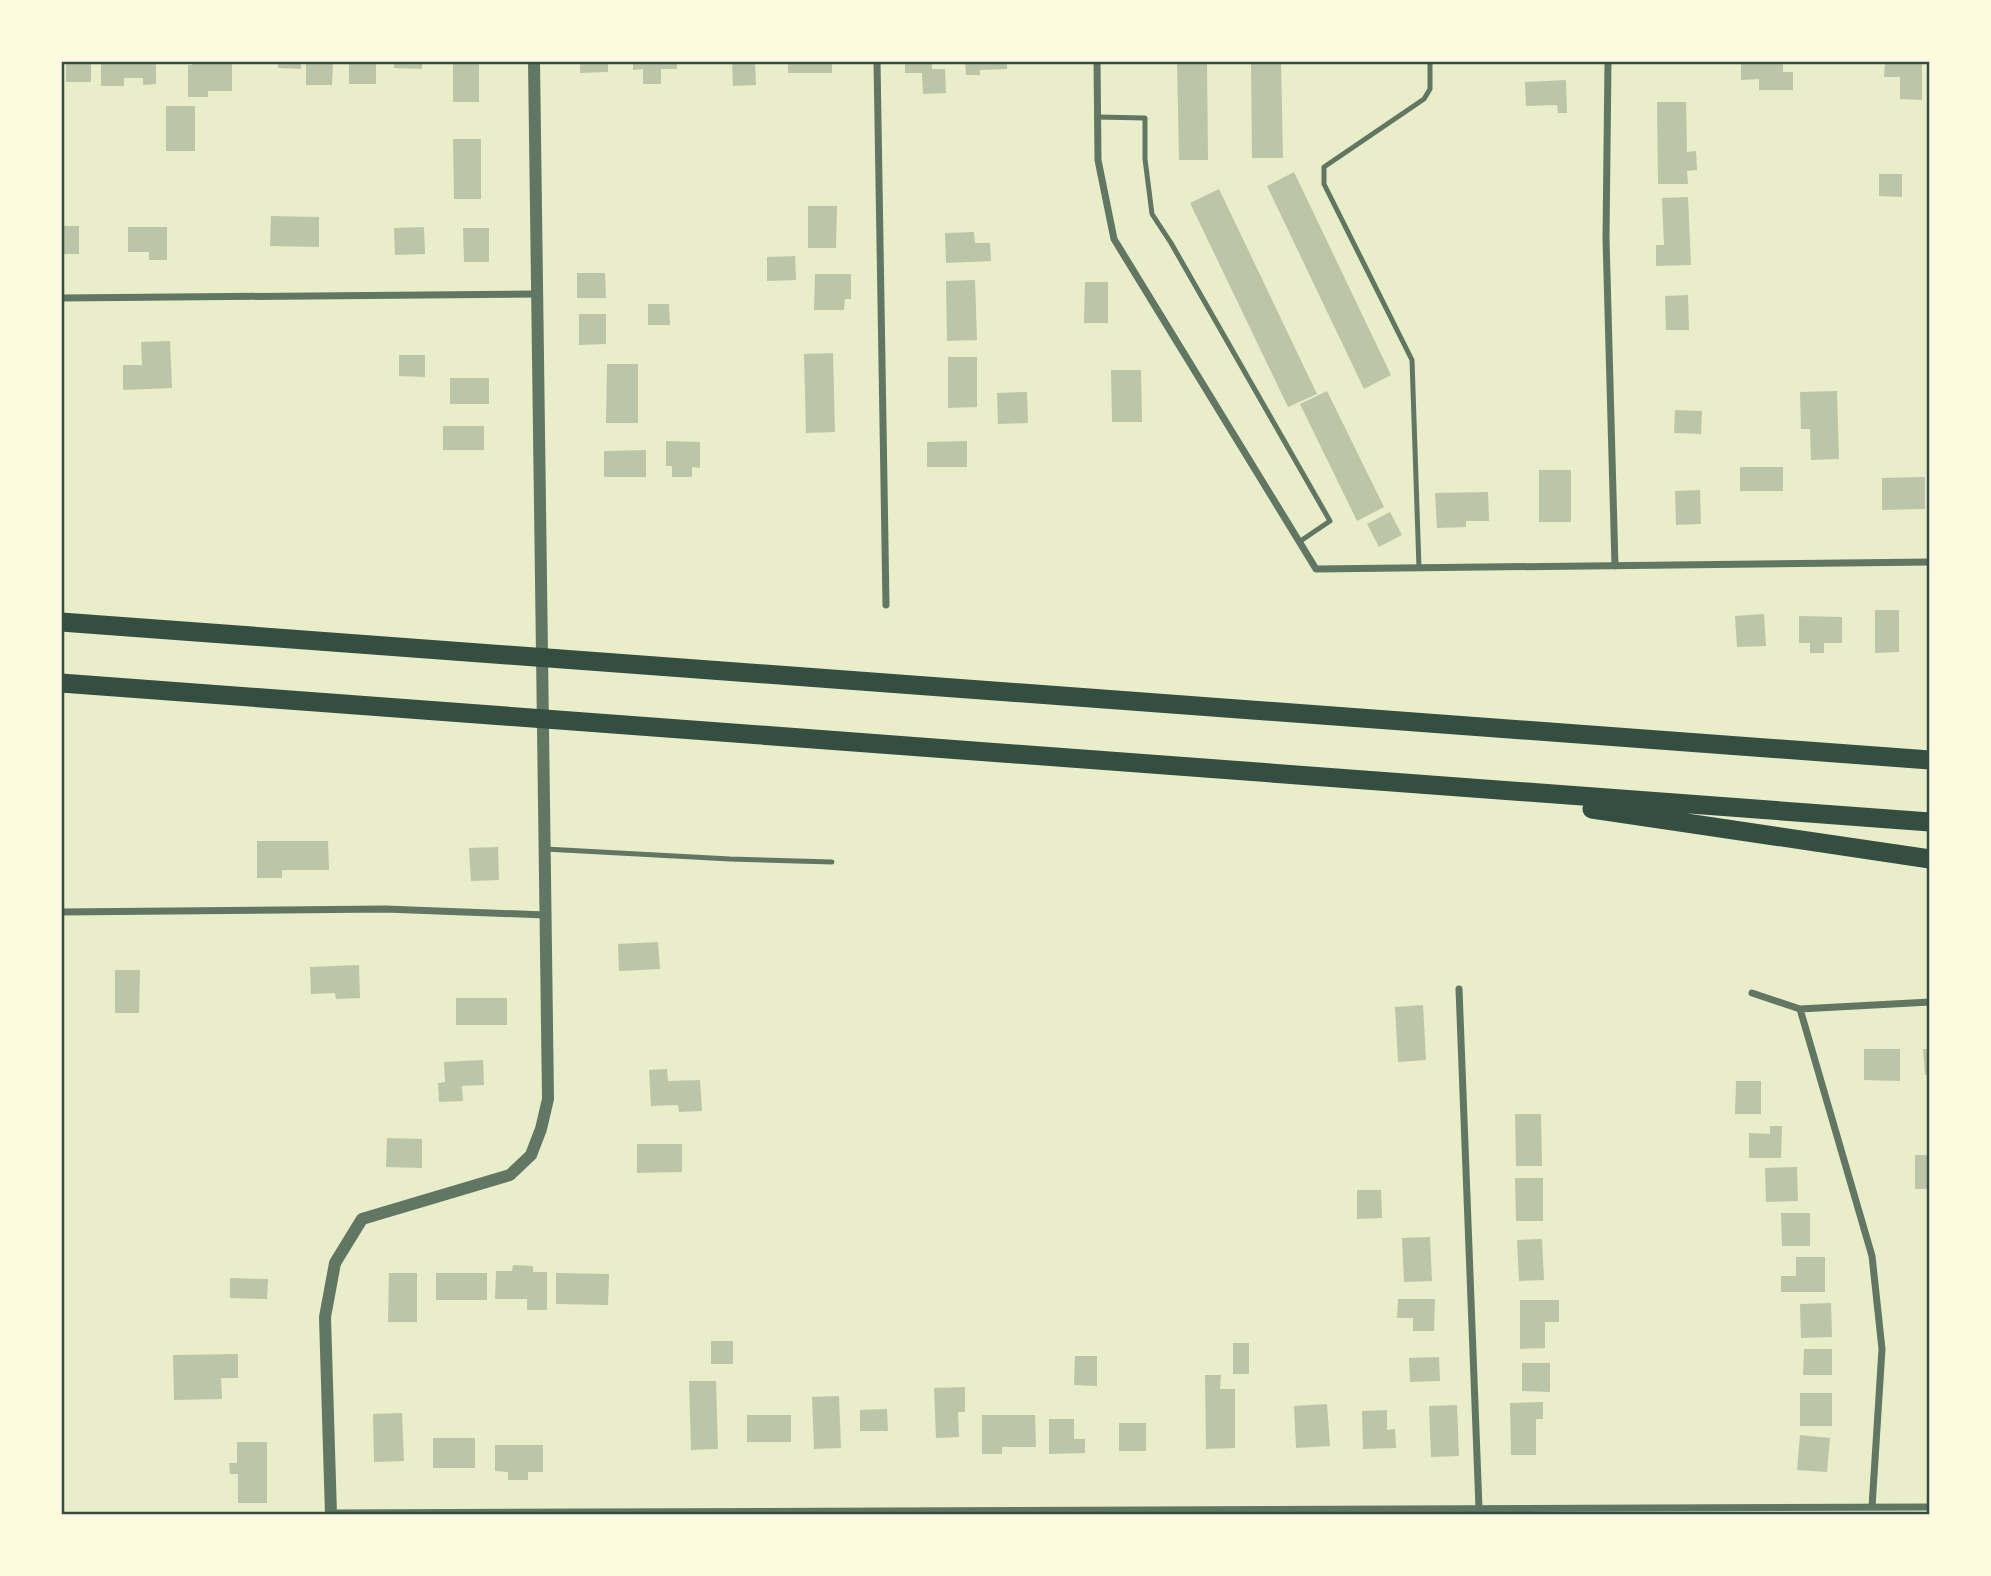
<svg xmlns="http://www.w3.org/2000/svg" width="1991" height="1576" viewBox="0 0 1991 1576" font-family="'Zilla Slab',serif">
<style>
.building{fill:#bcc5a7}
.lines{fill:none;stroke-linecap:round;stroke-linejoin:round}
.service{stroke:#617663;stroke-width:5}
.minor{stroke:#617663;stroke-width:7}
.tertiary{stroke:#617663;stroke-width:12}
.motorway{stroke:#344e41;stroke-width:19}
.neatline{fill:none;stroke:#344e41;stroke-width:2.5}
</style>
<rect width="100%" height="100%" fill="#e9edc9"/>
<path class="building" d="M66,61H91V82H66Z
M101,61H156V84L143,85V78H124V86H101Z
M192,61H232V91H208V97H188V65H192Z
M278,61H301V69L278,68Z
M306,61H333L332,85H306Z
M349,61H376V84H349Z
M394,61H422V69L394,68Z
M453,61H479V102H453Z
M580,61H608V72L580,73Z
M633,61H677V69H661V84H643V69L633,70Z
M732,61H755L756,85L733,86Z
M788,61H832V73H788Z
M905,61H932V69H945L946,93L923,94L922,73H905Z
M965,61H1007V69L980,70V75H966Z
M1177,61H1207L1208,160H1179Z
M1251,61H1281L1283,158H1252Z
M1741,61L1783,63V72H1793V90H1759V79L1741,80Z
M1885,61H1922V100L1900,99V77H1884Z
M1566,80L1567,113H1558L1557,105L1526,106L1525,82Z
M1657,102H1686L1687,152L1696,151L1697,170L1687,171L1688,184H1658Z
M166,106H195V151H166Z
M453,139H481V199H454Z
M1294,172L1391,375L1364,389L1267,186Z
M1879,174H1902V197L1879,196Z
M1219,189L1317,394L1288,407L1190,203Z
M1688,197L1691,265L1656,266V245H1664L1662,198Z
M808,206H837L836,248H808Z
M271,216L319,217V247L270,246Z
M61,226H79V254H61Z
M128,227H167V260H149V252H128Z
M424,227L425,254L395,255L394,228Z
M463,228H489V262H464Z
M974,232L975,243H990L991,261L946,263L945,233Z
M795,256L796,280L767,281V257Z
M577,273H605L606,298H577Z
M815,274H851V299H845L844,310H814Z
M975,280L977,340L947,341L946,281Z
M1085,282H1108V323H1084Z
M1688,295L1689,330H1666L1665,296Z
M648,304H669L670,325H648Z
M579,314H606V344L579,345Z
M170,341L172,388L123,390V365H142L141,342Z
M833,353L835,432L806,433L804,354Z
M399,355H425V377L399,376Z
M948,357H977V407L948,408Z
M607,364H638V423H606Z
M1111,370H1141L1142,422H1112Z
M450,378H489V404H450Z
M1327,391L1384,507L1357,521L1300,404Z
M1837,391L1839,459L1811,460L1810,429H1801L1800,392Z
M1027,392L1028,423L998,424L997,393Z
M1675,410L1702,411L1701,434L1674,433Z
M443,426H484V450H443Z
M666,441L700,442V468L692,467V477H672V466H666Z
M967,441V467H927V442Z
M646,450V477H604V451Z
M1740,467H1783V491H1740Z
M1539,470H1571V522H1539Z
M1925,477V509L1882,510V478Z
M1700,490L1701,524L1676,525L1675,491Z
M1488,492L1489,521H1466V527L1437,528L1435,493Z
M1390,512L1402,535L1379,547L1367,524Z
M1875,610H1899V652L1875,653Z
M1764,614L1766,646L1737,647L1735,616Z
M1799,616L1842,617V643H1824V653H1810V643H1799Z
M257,841H328L329,870H282V878H257Z
M498,847L499,880L471,881L469,848Z
M658,942L660,969L619,971L618,944Z
M359,965L360,998L336,999L335,993L311,994L310,967Z
M115,970H140L139,1013H115Z
M456,998H507V1025H456Z
M1423,1005L1426,1060L1398,1062L1395,1007Z
M1864,1049H1900V1081L1864,1080Z
M1923,1049H1930V1074L1925,1075Z
M483,1060L484,1085L462,1086L463,1101L439,1102L438,1083L445,1082L444,1062Z
M667,1069L668,1081L700,1080L702,1111L679,1112L678,1105L651,1106L649,1070Z
M1736,1081H1761V1114H1735Z
M1515,1114H1541L1542,1166H1516Z
M1770,1126H1782L1781,1158H1749V1133L1770,1134Z
M387,1138L422,1139V1168L386,1167Z
M637,1144H682V1172L637,1173Z
M1915,1155H1930V1189H1915Z
M1797,1167L1798,1201L1766,1202L1765,1168Z
M1515,1178H1543V1221H1516Z
M1357,1190H1381L1382,1218L1357,1219Z
M1781,1213H1810V1246H1782Z
M1430,1237L1432,1281L1404,1282L1402,1238Z
M1542,1239L1544,1280L1519,1281L1517,1240Z
M1796,1257H1825V1292H1781V1276H1796Z
M513,1265L533,1266V1272H547V1310H527V1299H495L496,1271H512Z
M389,1273H417V1322H388Z
M436,1273H487V1300H436Z
M556,1273L609,1274L608,1305L556,1304Z
M230,1278L268,1279L267,1299L230,1298Z
M1398,1299H1435L1434,1331H1413V1318H1397Z
M1520,1300H1559V1322H1545V1348L1520,1349Z
M1831,1303L1832,1337L1801,1338L1800,1304Z
M711,1341H733V1364H711Z
M1233,1343H1249V1374H1233Z
M1804,1349H1832V1375H1803Z
M238,1354V1378H221L222,1399L174,1400L173,1355Z
M1075,1356H1097V1386L1074,1385Z
M1439,1357L1440,1381L1410,1382L1409,1358Z
M1522,1363H1550V1392L1522,1391Z
M1205,1375H1221L1220,1389H1235V1448L1206,1449Z
M689,1381H716L718,1449L691,1450Z
M965,1387V1412H958L959,1437L936,1438L934,1388Z
M1800,1393H1832V1426H1800Z
M839,1396L841,1448L814,1449L812,1397Z
M1543,1402V1419H1536V1455H1511L1510,1403Z
M1327,1404L1330,1446L1296,1448L1294,1406Z
M1457,1405L1459,1456L1431,1457L1429,1406Z
M887,1409L888,1431H860V1410Z
M1387,1410V1430L1395,1429L1396,1448L1363,1449L1362,1411Z
M402,1413L404,1461L374,1462L373,1414Z
M747,1415H791V1442H747Z
M982,1415H1035L1036,1447H1002V1454H982Z
M1049,1419H1074V1439H1085V1453L1049,1454Z
M1119,1423H1146V1451H1119Z
M1800,1435L1830,1438L1827,1472L1797,1470Z
M433,1438H475V1468H433Z
M237,1442H267V1503H238V1474H230L229,1463H237Z
M495,1445H543V1472H528V1480H508V1472L495,1471Z"/>
<g class="lines">
<path class="service" d="M1098,117L1145,118V159L1152,214L1171,243L1330,521L1299,542
M1419,568L1412,360L1324,184V167L1424,99L1430,89V61
M545,849L730,859L832,862"/>
<path class="minor" d="M877,61L886,605
M1097,61L1098,160L1114,239L1316,569L1930,562
M1608,61L1606,238L1615,566
M61,298L537,294
M61,912L385,909L545,915
M1459,989L1479,1508
M1752,993L1800,1009L1930,1002
M1800,1009L1872,1256L1882,1349L1872,1507
M331,1513L1930,1507"/>
<path class="tertiary" d="M331,1515L325,1317L335,1263L362,1219L510,1175L531,1155L541,1129L548,1099L534,61"/>
<path class="motorway" d="M61,622L1930,760
M61,683L1930,822
M1592,809L1930,859"/>
</g>
<rect width="1991" height="1576" fill="none" stroke="#fefae0" stroke-width="126"/>
<rect x="63" y="63" width="1865" height="1450" class="neatline"/>
</svg>
